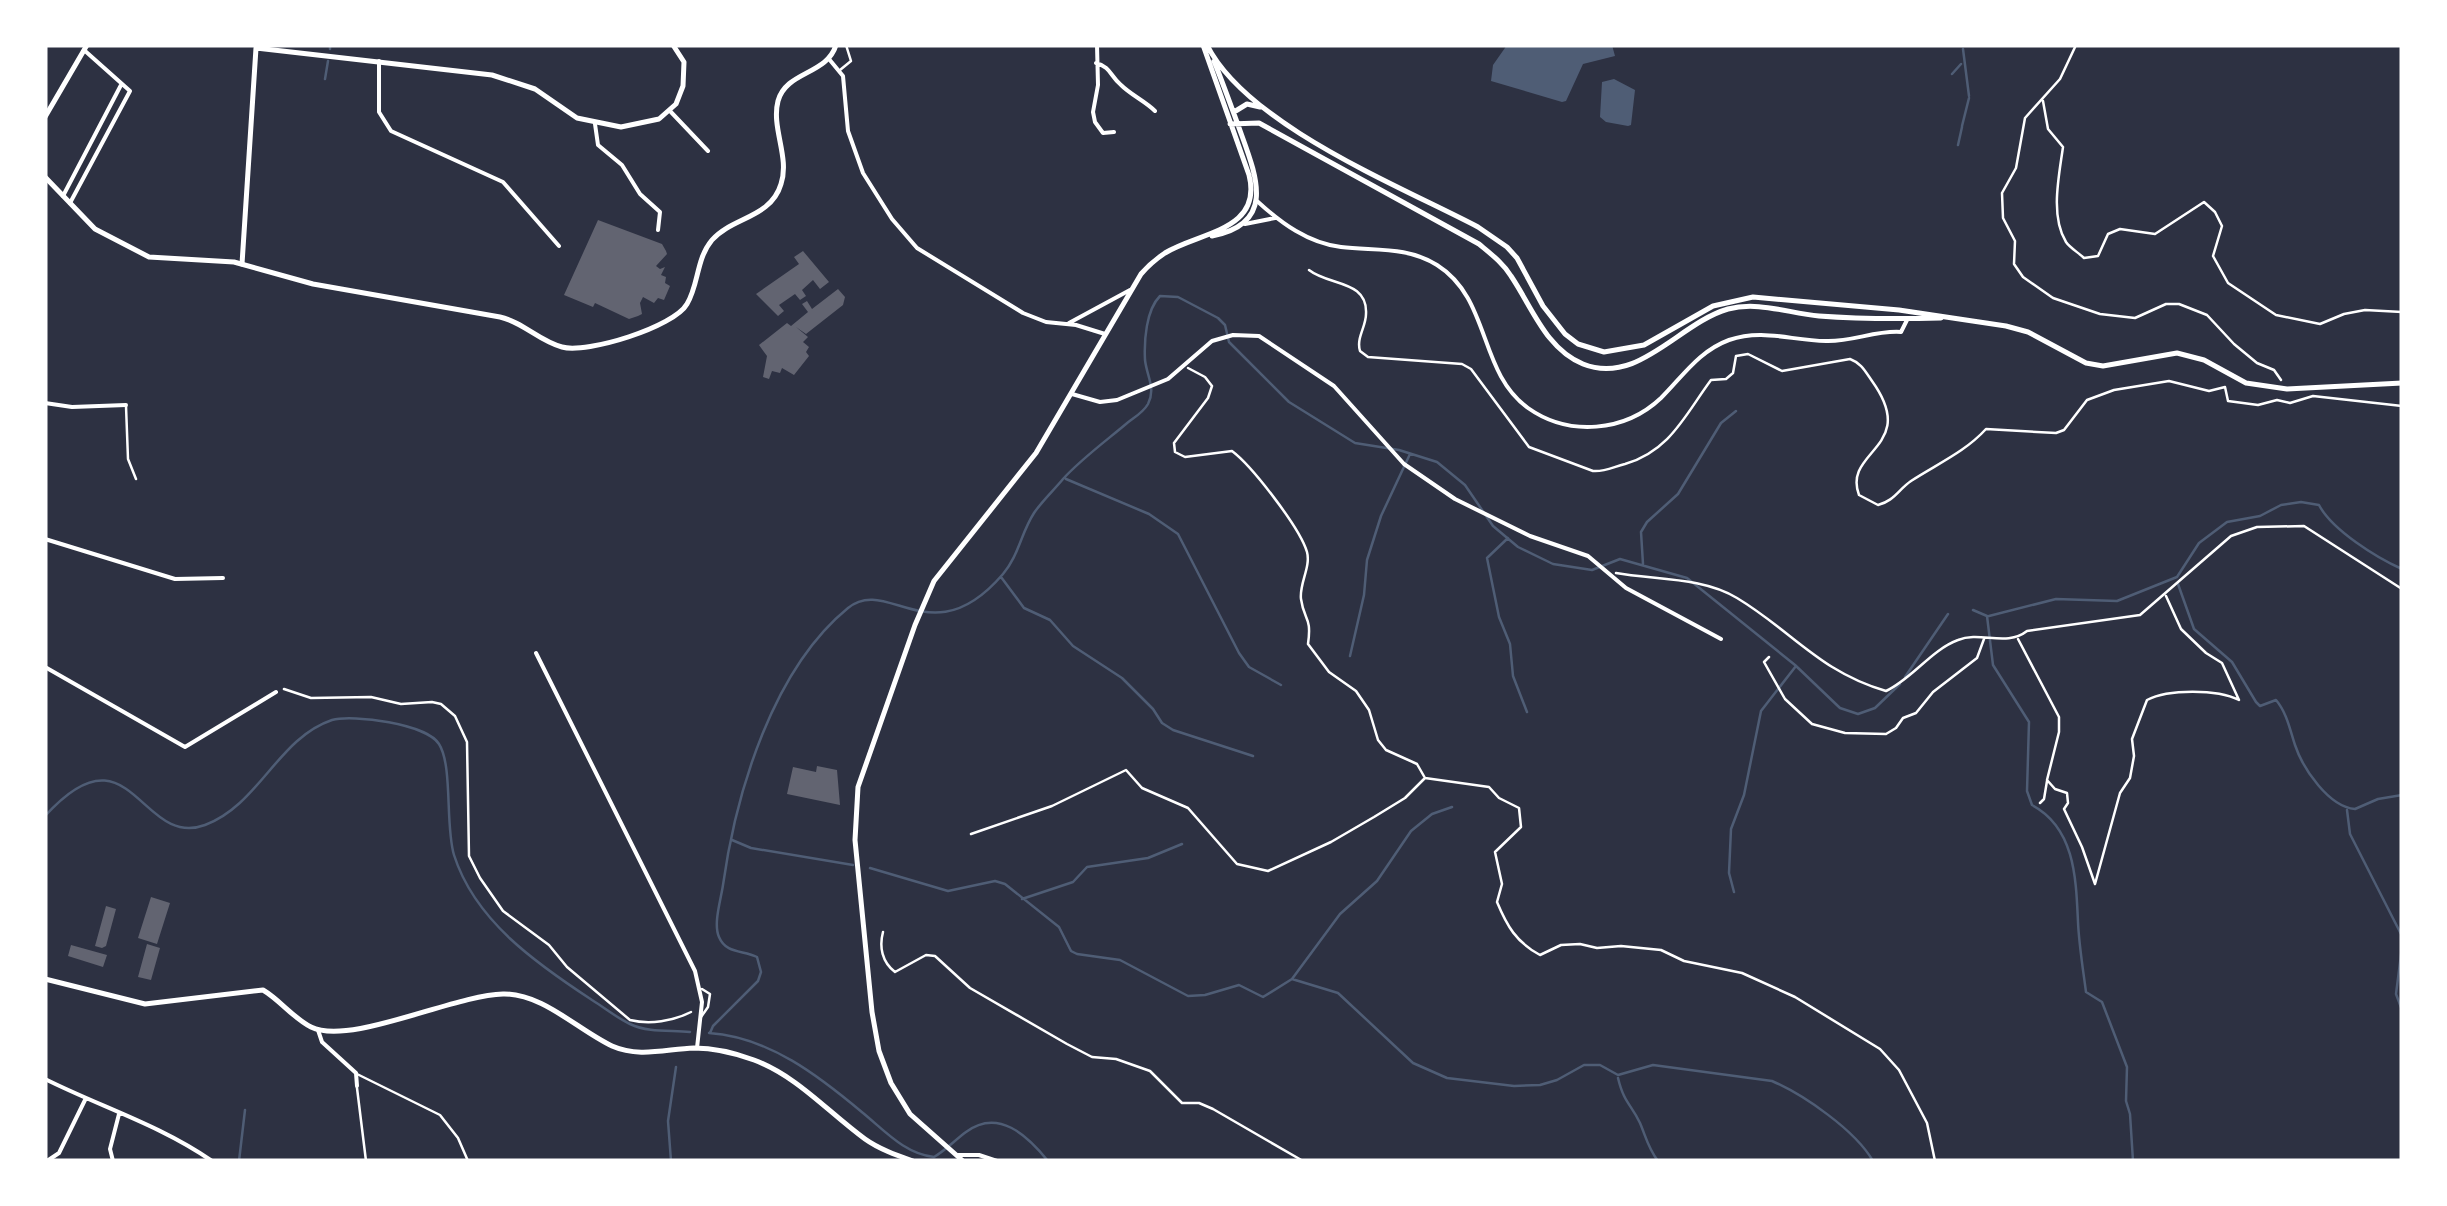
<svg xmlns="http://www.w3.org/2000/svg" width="2447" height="1206" viewBox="0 0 2447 1206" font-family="'Nunito Sans',sans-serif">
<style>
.water{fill:#4f5d75}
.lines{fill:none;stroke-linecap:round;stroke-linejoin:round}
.stream{stroke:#4f5d75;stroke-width:2.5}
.building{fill:#626471}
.path{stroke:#fff;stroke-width:2.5}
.service{stroke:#fff;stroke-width:2.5}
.minor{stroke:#fff;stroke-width:4}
.tertiary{stroke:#fff;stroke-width:5}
.secondary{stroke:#fff;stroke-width:5}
</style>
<rect width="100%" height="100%" fill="#2d3142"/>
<path class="water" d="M1507,45H1612L1615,56L1583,64L1566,101L1562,102L1491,81L1493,65Z
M1614,79L1635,90L1631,125L1628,126L1606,122L1600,117L1602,82Z"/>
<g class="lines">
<path class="stream" d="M330,49V45
M1963,49L1969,96
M1952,74L1961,64
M325,79L328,61
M1962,126L1969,98
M1958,145L1962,127
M1066,479L1149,514L1178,534L1239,653L1249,667L1281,685
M1508,538L1487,558L1499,617L1510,644L1513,676L1527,712
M1643,564L1641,532L1647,522L1678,494L1721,423L1736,411
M1001,577L1024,608L1050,620L1073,646L1122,678L1153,709L1162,723L1173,730L1253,756
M2178,584L2194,629L2232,662L2256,702L2260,706L2276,700C2287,713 2290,730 2295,745C2303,769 2329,807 2355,809L2378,799L2402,795
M1973,610L1987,616L1993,665L2029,722L2027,791L2032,805C2075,828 2076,878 2078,922C2079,945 2083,969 2086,992L2102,1002L2127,1067L2126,1101L2130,1114L2133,1161
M1989,616L2056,599L2117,601L2177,577L2199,543L2227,522L2260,516L2281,505L2301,502L2319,505C2332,530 2377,558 2402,569
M1350,656L1364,595L1367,560L1381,516L1410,454
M1905,677L1948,614
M2347,810L2350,834L2402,936
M45,816C131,721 140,849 205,825C259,805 278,738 332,720C353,714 427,724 439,744C453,766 445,826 454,855C475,921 537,964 592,1000C605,1008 617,1018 630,1024C649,1033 670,1030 690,1032
M732,840L751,848L853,865
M870,868L948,891L995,881L1005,884L1059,927L1071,951L1077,954L1120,960L1188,996L1205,995L1239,985L1263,997L1292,979L1338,993L1413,1063L1447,1078L1514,1086L1540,1085L1557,1080L1584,1065H1600L1618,1075L1653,1065L1772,1081C1804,1095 1855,1130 1873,1161
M1734,892L1729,873L1731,829L1744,795L1761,711L1796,666
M1022,899L1073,882L1087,867L1148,858L1182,844
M2402,947L2396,994L2402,1010
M1292,979L1340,914L1377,881L1411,831L1432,814L1452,807
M709,1033C769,1037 819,1076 863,1113C885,1131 905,1154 934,1157C946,1150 955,1140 966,1132C998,1108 1027,1135 1048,1161
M710,1033L713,1026L758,981L761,972L757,957C743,950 726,954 719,937C713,924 721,899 723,885C736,792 773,669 848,608C888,575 932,657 1003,574C1019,555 1021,533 1034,513C1042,501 1054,490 1063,479C1080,460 1107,440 1126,424C1133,418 1143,413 1148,404C1156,388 1147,377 1145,360C1144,341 1146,310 1160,296L1178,297L1218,318L1225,325L1229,342L1289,402L1355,443L1399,450L1437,462L1465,485L1493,526L1518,547L1553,564L1592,570L1620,559L1687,578L1795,665L1840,708L1858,714L1875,708L1900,684
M1618,1078C1624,1103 1631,1104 1640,1123C1646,1137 1648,1148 1658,1161
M239,1161L245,1110
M671,1161L668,1121L676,1067"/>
</g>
<path class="building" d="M598,220L662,244L666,251L667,254L656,266L660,269L665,267L661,275L666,277L665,283L670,286L664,300L658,298L654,303L643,297L640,303L642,314L638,316L629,319L595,303L593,307L564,295Z
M803,251L829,282L820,289L813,280L802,290L806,296L800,300L795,294L779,305L784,311L778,316L756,294L799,264L794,257Z
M838,289L845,297L843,305L806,334L796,327L808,337L803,342L809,347L806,352L809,356L794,375L782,368L780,373L772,371L769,379L763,377L767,356L759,345L787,323L791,326L808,312L802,304L807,301L812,309Z
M817,766L837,770L840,805L787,794L793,767L816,772Z
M151,897L170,903L157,944L138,938Z
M106,906L116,909L106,946L102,948L95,946Z
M147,944L160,948L151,980L138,977Z
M71,945L107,955L103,967L68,956Z"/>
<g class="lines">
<path class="path" d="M2076,45L2060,79L2025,118L2016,168L2002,193L2003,218L2015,241L2014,264L2023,277L2053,298L2100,314L2135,318L2166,304H2179L2207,315L2234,344L2257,363L2274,370L2281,380
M2043,101L2048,129L2063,147C2059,176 2050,216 2066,242C2070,248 2079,253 2084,258L2098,256L2108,234L2120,229L2155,234L2204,202L2215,212L2222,226L2213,256L2228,283L2276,315L2320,324L2344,314L2365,310L2402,312
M1309,270C1329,286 1368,280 1366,314C1366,327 1356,338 1360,351L1368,357L1462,364L1471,369L1529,447L1593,471C1605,472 1613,467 1625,464C1670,451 1685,415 1711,380L1726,379L1733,373L1736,356L1748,354L1782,371L1850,359C1861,363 1865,371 1872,381C1920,448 1842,450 1859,495L1878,505C1894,501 1898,490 1911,481C1937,464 1965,452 1986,429L2056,433L2064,430L2087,400L2114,390L2169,381L2209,391L2225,387L2228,401L2258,405L2277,400L2290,403L2313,396L2402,406
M1188,368L1205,377L1212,386L1208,398L1174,443L1175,452L1185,457L1232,451C1252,466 1300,528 1307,552C1311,567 1299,584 1301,599C1304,621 1312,616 1308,644L1329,672L1356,691L1369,710L1378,740L1386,750L1417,764L1425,778L1489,787L1499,798L1519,808L1521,827L1495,852L1502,884L1497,902C1507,926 1516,942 1540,955L1561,945L1580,944L1597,948L1621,946L1661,950L1684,961L1742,973L1795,997L1880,1049L1899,1070L1927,1123L1935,1161
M1616,573C1655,580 1702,577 1737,598C1792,631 1820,672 1886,691C1913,678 1931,650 1958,640C1980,631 2007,647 2027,631L2140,615L2231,536L2257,527L2304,526L2402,589
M2018,639L2059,717V732L2047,780L2055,789L2067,793L2068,803L2064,809L2082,847L2095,884L2120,793L2130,778L2134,756L2132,739L2147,700C2168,689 2217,689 2239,700L2222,663L2206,653L2181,629L2166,596
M1769,657L1764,662L1785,699L1812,724L1845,733L1886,734L1896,728L1903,718L1916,713L1933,692L1977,658L1984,639
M284,689L311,698L371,697L401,704L432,702L441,704L455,716L467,742L469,856L480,878L503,911L549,945L567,967L630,1020C650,1025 673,1021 691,1012
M2040,803L2044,799L2047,781
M971,834L1052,806L1126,770L1142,788L1188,808L1237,864L1268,871L1331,842L1374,817L1405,798L1424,779
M883,932C879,947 882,962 895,972L926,955L935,956L970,988L1067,1044L1092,1057L1116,1059L1150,1071L1182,1103H1199L1213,1109L1303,1161"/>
<path class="service" d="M840,70L851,61L846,45
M126,406L128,459L136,479
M701,1017L708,1007L710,994L702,989
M357,1074L440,1115L458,1138L468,1161
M357,1088L366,1161"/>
<path class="minor" d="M1097,45L1098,85L1093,112L1095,122L1103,133L1114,132
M829,59L843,76L848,131L863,173L892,219L917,248L1023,313L1046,322L1076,325L1105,334
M379,61V112L391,131L503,182L559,246
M1096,63C1111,67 1110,76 1121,85C1131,95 1145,101 1155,111
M670,111L708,151
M595,124L598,145L622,165L640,194L660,212L658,230
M63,196L121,85
M1257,201C1281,223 1308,243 1341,247C1375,251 1407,246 1437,265C1491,299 1478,372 1528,408C1569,437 1625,432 1661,398C1683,376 1699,351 1729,340C1763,328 1792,341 1826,341C1852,342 1876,330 1901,332L1907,320
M70,203L130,91L84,50
M1245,224L1275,218
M1069,323L1130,290
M1072,394L1100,402L1117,400L1168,379L1212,341L1233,335L1259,336L1334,386L1404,464L1455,499L1530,536L1588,556L1626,588L1721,639
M45,403L72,407L126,405
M45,539L175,579L223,578
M536,653L695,971L702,1002L697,1048
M45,667L185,747L276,692
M318,1030L322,1042L356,1073L357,1086
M45,1079C101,1107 160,1125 212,1161
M958,1155H979L997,1161
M47,1161L59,1153L86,1098
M113,1161L110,1149L119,1114"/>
<path class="tertiary" d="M45,117L87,45
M242,264L256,48L492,75L535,89L577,118L621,127L659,119L676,104L683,86L684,62L673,45"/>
<path class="secondary" d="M1207,45C1247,125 1400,186 1478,227L1507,247L1517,258L1543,306L1565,334L1578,344L1604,352L1644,345L1713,306L1753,297L1899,310L2006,326L2028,332L2086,363L2103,366L2177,353L2204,360L2246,383L2287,389L2402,383
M1234,112L1247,104L1260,107
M1230,124L1259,123L1479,244C1491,254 1503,263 1511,276C1532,307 1546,349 1583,364C1638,386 1679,323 1728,309C1758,301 1788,313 1819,316C1859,319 1901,319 1941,318
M45,177L95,229L149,257L234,262L313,284L500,317C523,322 539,341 562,347C587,354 674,327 687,304C699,284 696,259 712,240C732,217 771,218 781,184C790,157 771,128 778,101C786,71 827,75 836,45
M1212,236C1274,224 1258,180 1242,136C1233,111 1224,86 1214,61
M45,979L145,1004L263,990C280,1000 293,1018 311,1027C350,1046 454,995 503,994C542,993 578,1030 612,1046C639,1058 666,1049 694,1048C715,1048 735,1053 754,1060C797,1076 828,1112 865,1139C879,1149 896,1155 913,1161
M963,1161L910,1114L891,1083L879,1051L872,1012L855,840L858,787L915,625L934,581L1036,453L1141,274C1148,266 1156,259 1165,253C1199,232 1263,231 1249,175L1203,45"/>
</g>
<rect width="2447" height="1206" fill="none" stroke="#ffffff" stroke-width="95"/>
</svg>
